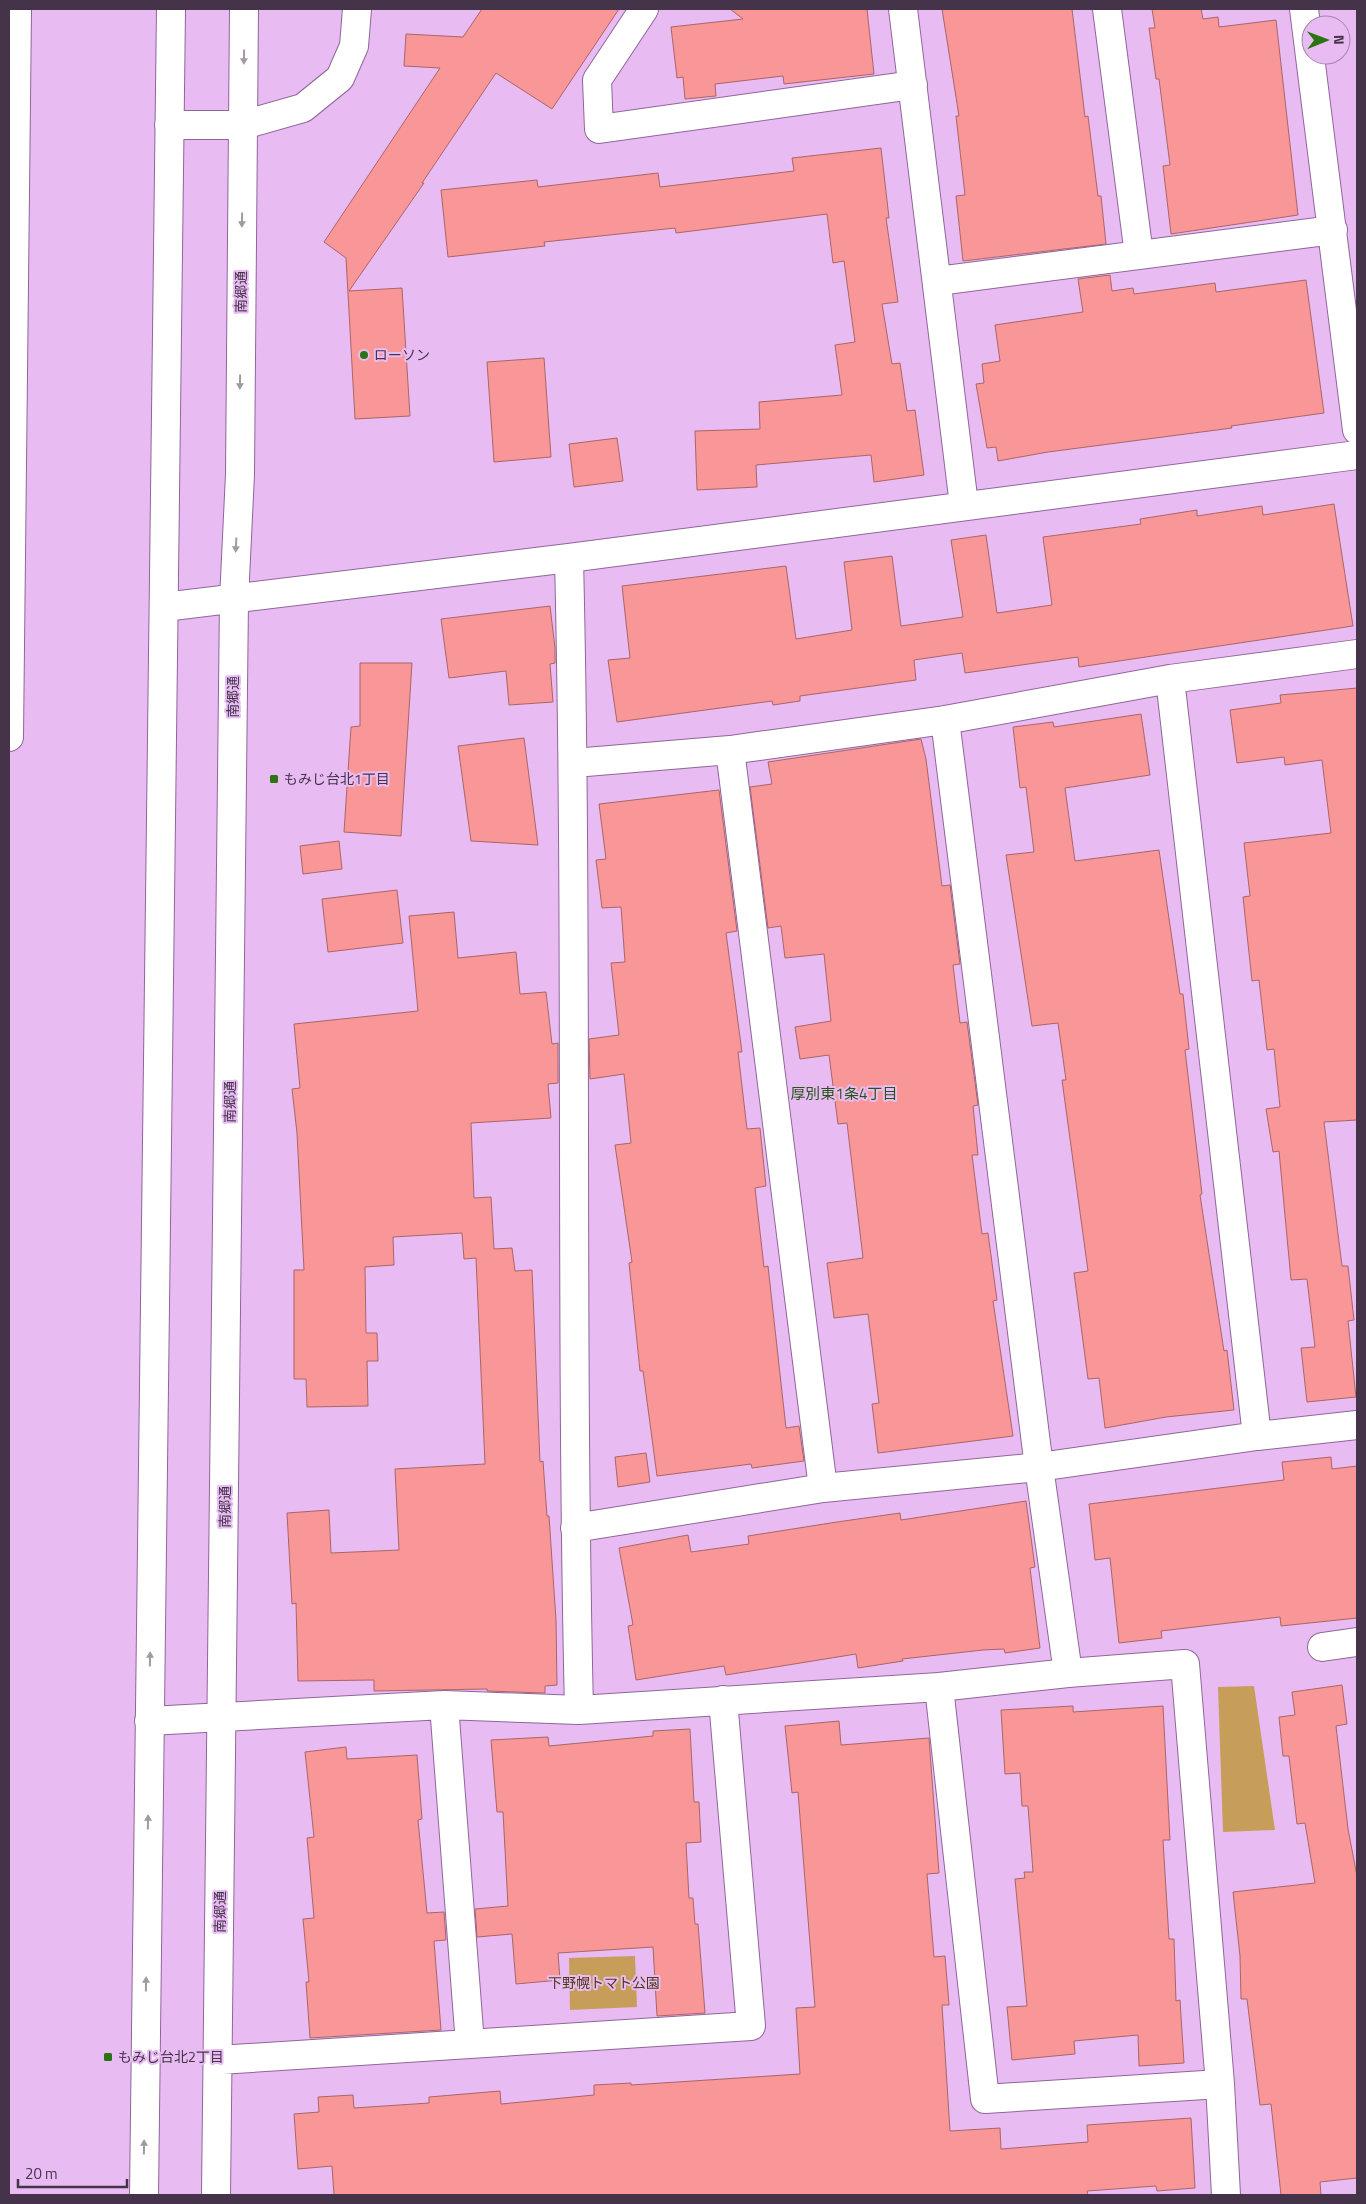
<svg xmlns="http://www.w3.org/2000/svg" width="1366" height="2204" viewBox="0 0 1366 2204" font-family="'Titillium Web','Noto Sans JP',sans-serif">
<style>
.park{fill:#c69e5a}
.building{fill:#f99697;stroke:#aa6566}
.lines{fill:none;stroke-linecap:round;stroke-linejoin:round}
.minor-casing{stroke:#8f6699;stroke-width:30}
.minor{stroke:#fff;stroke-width:28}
.oneway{fill:#a299a4}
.poi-dot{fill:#2c7314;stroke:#e8bcf3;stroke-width:2}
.labels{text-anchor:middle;stroke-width:4;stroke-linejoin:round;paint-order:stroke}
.street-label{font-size:14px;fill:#443349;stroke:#e8bcf3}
.poi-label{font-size:14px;fill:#443349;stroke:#e8bcf3;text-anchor:start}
.park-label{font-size:14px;fill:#4e3914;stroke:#e8bcf3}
.neighbourhood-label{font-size:15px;fill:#27541b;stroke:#e8bcf3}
</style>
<rect width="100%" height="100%" fill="#e8bcf3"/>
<path class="park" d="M1254,1686L1275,1830L1223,1832L1218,1687Z
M635,1956L637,2007L570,2010L569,1958Z"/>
<path class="building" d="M482,9H619L552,109L496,73L422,183H424L349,291L402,288L410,416L355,419L346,258L324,242L440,68L404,66L406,34L463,37Z
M730,9H867L874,74L784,84L783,76L715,84L716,96L685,99L683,77L677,78L671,27L743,19Z
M942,9H1072L1085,117L1088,116L1098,196H1101L1106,244L963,261L956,196L965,195L956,116H959Z
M1152,9H1201L1203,19L1218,17L1219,27L1276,20L1298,215L1171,234L1163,166L1170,165L1159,79H1156L1149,28H1155Z
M881,148L889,218H886L898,302L882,304L892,364L900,363L907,411L915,410L924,475L874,482L871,455L756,465L757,487L697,490L695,431L760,429L759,402L842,395L835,345L855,342L844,261L833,263L827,214L676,233L675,228L544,242L545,246L448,257L441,190L537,180L538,187L658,173L660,187L794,171L792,158Z
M1110,275L1112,291L1133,288L1134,294L1215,283L1216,292L1306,280L1324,413L1231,426L1232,428L1048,452L998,461L996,447L987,448L976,384L984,383L982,364L1000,361L995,325L1083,312L1078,279Z
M544,358L551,457L494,462L487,362Z
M617,438L623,481L574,487L569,444Z
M1334,504L1353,626L1079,667L1078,657L965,673L962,653L914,660L916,680L800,696V701L773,705L772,701L617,722L608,660L630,658L622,586L786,566L796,639L852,630L844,562L892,556L901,626L963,617L951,540L986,535L997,613L1052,605L1043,537L1141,524L1140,519L1197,510V516L1262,506L1263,515Z
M550,606L555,648V663L550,664L553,702L509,705L506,671L449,678L441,619Z
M360,663H412L401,836L344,832L351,727L360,726Z
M1357,688V1120L1324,1122L1342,1266H1348L1354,1320L1348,1321L1356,1397L1307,1402L1301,1348L1315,1347L1307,1279L1291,1280L1279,1151L1273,1152L1266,1109L1280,1107L1274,1049L1267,1050L1259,980L1252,981L1243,897L1250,896L1244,843L1331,833L1322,760L1285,765L1284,757L1237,763L1230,710L1281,703L1280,695Z
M1141,714L1150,775L1065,788L1075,861L1159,850L1180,994H1183L1189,1049L1185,1050L1202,1194L1200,1195L1224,1351L1227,1350L1234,1410L1166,1417L1105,1428L1099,1378L1088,1379L1074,1273L1088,1271L1062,1080H1066L1058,1023L1032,1026L1006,855L1034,852L1026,787L1020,788L1013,727L1053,722L1054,727Z
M524,738L538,845L471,841L458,746Z
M921,739L926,759L942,886L950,885L960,964L953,965L960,1023L967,1022L978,1105L973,1106L978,1155H972L982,1234L988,1233L997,1300L993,1301L1013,1436L878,1453L872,1404L879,1403L868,1314L834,1318L827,1263L863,1258L847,1123L838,1124L829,1055L800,1059L795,1027L831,1021L824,954L785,958L781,926L768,928L750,787L772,784L768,762Z
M719,790L737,931L726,933L742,1052H738L747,1129L760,1128L766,1186L755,1188L764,1267L768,1266L786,1428L799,1426L804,1461L752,1468L751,1464L657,1476L643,1371H640L629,1263L632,1262L615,1145L631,1143L624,1074L590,1079L589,1039L619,1035L611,963L625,962L621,907L602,908L596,860L606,859L599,804Z
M339,841L342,869L303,874L300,846Z
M397,890L403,943L328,952L322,899Z
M454,912L458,958L516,952L520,994L546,992L552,1044L558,1043V1083L548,1084L551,1118L471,1123L474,1198L491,1197L494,1249L512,1248L515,1271L532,1270L540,1462L543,1461L547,1516H549L556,1620L557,1685L545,1686V1693L487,1691V1689L374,1691V1680L298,1681L296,1603L292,1604L287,1513L329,1510L331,1553L399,1550L395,1469L485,1464L476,1258L464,1259L462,1233L393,1237L394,1265L365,1267L366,1333H377L378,1361H367L368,1406L307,1407L306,1379H294V1270H304L297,1133L292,1089L300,1088L294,1024L418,1011L409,916Z
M646,1453L650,1482L618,1487L615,1457Z
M1331,1457L1332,1469L1357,1466V1618L1281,1626L1280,1617L1161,1631L1162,1638L1119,1643L1110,1558L1095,1560L1089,1504L1284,1480L1282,1462Z
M1026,1501L1035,1567L1030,1568L1040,1648L1005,1653L1004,1649L983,1650L902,1659L903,1661L858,1668L856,1654L726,1675L724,1666L636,1680L628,1626L633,1625L619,1548L688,1535L691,1552L749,1544L748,1536L837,1522L900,1513L901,1520Z
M1342,1685L1347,1724L1336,1726L1348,1829L1357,1876V2178L1320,2182L1321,2195H1281L1271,2104L1260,2105L1247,1999H1241L1240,1956L1233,1892L1315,1883L1305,1823L1297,1824L1289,1756H1283L1279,1717L1295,1715L1292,1692Z
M1073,1706V1712L1163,1706L1170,1840H1163L1169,1939H1174L1176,2001L1180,2000L1184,2063L1139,2066L1138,2035L1074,2041L1075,2054L1012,2060L1007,2007L1027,2006L1015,1879L1025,1878L1024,1872H1033L1028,1806H1022L1020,1773L1005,1774L1001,1710Z
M839,1721L841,1745L929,1738L939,1873L927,1874L934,1957L945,1956L949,2005H942L950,2131L1000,2128L1001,2149L1088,2142L1087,2125L1191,2118L1195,2188L1157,2191L1156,2186L1087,2191L1088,2195H334L332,2166L298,2169L294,2114L319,2112L318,2097L353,2095L354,2108L429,2103V2097L500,2091L501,2104L594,2095V2085L631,2083V2085L800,2074L796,2008L815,2007L798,1792L792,1793L785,1726Z
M690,1729L694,1802H699L701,1842L686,1843L689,1898H693L695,1924H698L705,2013L657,2016L653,1947L558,1953L560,1980L516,1984L512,1934L477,1937L475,1909L508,1906L503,1812H497L491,1740L548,1737L549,1746L653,1736V1731Z
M346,1747L347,1759L417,1755L422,1819L418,1820L427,1913L444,1912L446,1940L434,1941L441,2030L310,2038L306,1982H309L303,1919L314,1918L307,1838L314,1837L305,1752Z"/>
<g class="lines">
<defs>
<path id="minor" d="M644,9L597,80L599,129L913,85
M903,9L964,505
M1107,9L1139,255
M1304,9L1357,430
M169,125H243L303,108L340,78L354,46L357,9
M938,281L1333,230
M569,558C578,942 570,1326 579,1710
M164,607L569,558L1357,455
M1170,679L1257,1436
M945,720L1039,1467L1068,1673
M9,737L17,9
M730,750L823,1488
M574,763L730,750L945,720L1170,679L1357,654
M575,1528L823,1488L1039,1467L1257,1436L1357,1425
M1322,1647L1357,1642
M939,1687L985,2099L1220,2084
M444,1705L470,2044
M149,1721L444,1705L579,1710L939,1687L1068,1673L1185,1664L1220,2084L1226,2195
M219,2060L751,2026L723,1700
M144,2195L171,9
M216,2195L234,600L240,474L244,9"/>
</defs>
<use href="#minor" class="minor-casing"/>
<use href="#minor" class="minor"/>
</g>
<defs><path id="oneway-solid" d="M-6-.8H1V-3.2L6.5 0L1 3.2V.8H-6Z" transform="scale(1.25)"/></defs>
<g class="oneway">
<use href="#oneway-solid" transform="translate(244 57) rotate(91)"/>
<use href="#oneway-solid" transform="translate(242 220) rotate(91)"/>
<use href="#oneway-solid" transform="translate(240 382) rotate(91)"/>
<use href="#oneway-solid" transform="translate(236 545) rotate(93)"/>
<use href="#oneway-solid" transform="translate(150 1659) rotate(-89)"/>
<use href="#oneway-solid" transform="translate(148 1822) rotate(-89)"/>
<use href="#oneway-solid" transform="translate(146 1984) rotate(-89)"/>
<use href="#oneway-solid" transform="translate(144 2147) rotate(-89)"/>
</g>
<g class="poi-dot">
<circle cx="364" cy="355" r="5"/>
<rect x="269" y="774" width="10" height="10" rx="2.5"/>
<rect x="103" y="2052" width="10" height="10" rx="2.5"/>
</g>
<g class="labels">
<g class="street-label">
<text transform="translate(241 292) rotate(-89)" y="5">南郷通</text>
<text transform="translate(233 697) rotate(-90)" y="5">南郷通</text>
<text transform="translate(230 1102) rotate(-89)" y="5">南郷通</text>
<text transform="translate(225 1507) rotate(-89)" y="5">南郷通</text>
<text transform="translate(220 1912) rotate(-89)" y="5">南郷通</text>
</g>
<g class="poi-label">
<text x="374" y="360">ローソン</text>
<text x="284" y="784">もみじ台北1丁目</text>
<text x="118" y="2062">もみじ台北2丁目</text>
</g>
<g class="park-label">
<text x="604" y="1988">下野幌トマト公園</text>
</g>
<g class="neighbourhood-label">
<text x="844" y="1099">厚別東1条4丁目</text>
</g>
</g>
<rect width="1366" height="2204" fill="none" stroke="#443349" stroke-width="20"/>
<g transform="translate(1326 40) rotate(89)"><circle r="24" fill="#e8bcf3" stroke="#a685af"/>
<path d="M0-4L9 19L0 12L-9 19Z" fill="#2c7314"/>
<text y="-8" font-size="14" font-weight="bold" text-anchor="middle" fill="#443349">N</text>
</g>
<path d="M18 2179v8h109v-8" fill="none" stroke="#443349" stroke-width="2.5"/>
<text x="25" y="2179" font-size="15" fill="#443349" stroke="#e8bcf3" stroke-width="4" paint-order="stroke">20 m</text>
</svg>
